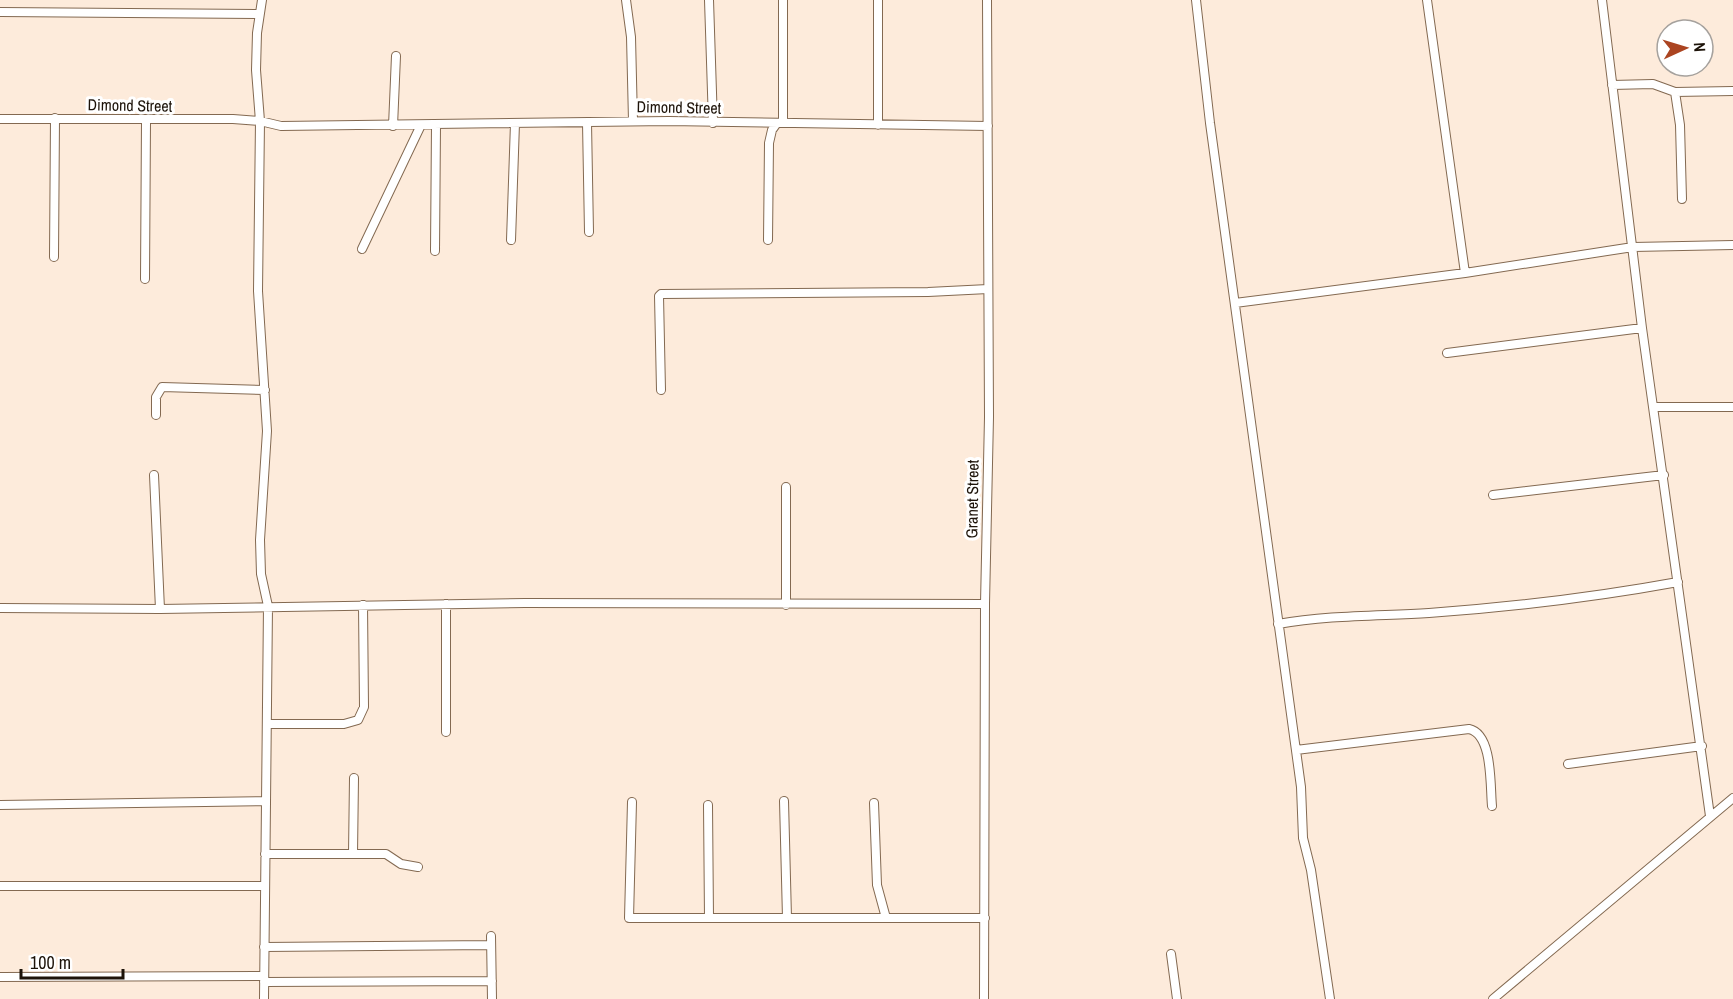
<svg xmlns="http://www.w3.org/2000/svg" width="1733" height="999" viewBox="0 0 1733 999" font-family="'Archivo Narrow',sans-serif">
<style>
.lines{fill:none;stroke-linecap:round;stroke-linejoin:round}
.street-casing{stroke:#836951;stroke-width:10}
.street{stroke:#fff;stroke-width:8}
.labels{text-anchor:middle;stroke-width:6;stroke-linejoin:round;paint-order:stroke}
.street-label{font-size:16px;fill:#1d1309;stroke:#fff}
</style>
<rect width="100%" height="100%" fill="#fdebdb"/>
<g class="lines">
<defs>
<path id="street" d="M262,0L257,33L256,70L260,121L258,291L267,431L260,540L261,574L268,606L264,999
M626,0L631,37L633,121
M709,0L713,123
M783,0V123
M1196,0L1210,123L1301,787L1303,838L1311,870L1330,999
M1427,0L1465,273
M1602,0L1642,328L1710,816
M0,12L259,14
M1612,85L1653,84L1675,92L1733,91
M1675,92L1680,125L1682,199
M0,119H233L260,121L281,126L669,121L988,126
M587,123L589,232
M878,125V0
M393,126L396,56
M511,240L515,123
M768,240L769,143L772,130L777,123
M362,249L421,125
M435,251L436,125
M54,257L55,118
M145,279L146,121
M1235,303L1465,273L1633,247L1733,245
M1447,353L1642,328
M661,390L659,296L661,294L928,292L988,289
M1653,407H1733
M156,415V397L162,387L265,390
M154,475L160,609
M1493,495L1664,475
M786,605V487
M0,608L160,609L525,603L985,604
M1278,624C1328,615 1378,616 1429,613C1512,607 1596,597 1678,582
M267,724H344L358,720L364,707L363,605
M446,732V604
M1296,750L1469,729C1493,734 1490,786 1492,806
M1568,764L1702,746
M784,801L787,918
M632,802L629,918H985
M874,803L877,885L886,918
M0,805L266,801
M708,805L709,918
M265,854H386L401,864L418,867
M353,854L354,778
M0,886H265
M491,936L492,999
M264,947L491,945
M1171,954L1177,999
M0,977L264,976
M264,982L492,981
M984,999L985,604L989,417L987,0
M1493,999L1733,798"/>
</defs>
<use href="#street" class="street-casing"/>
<use href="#street" class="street"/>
</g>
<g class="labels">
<g class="street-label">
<text transform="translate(130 105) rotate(1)" y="6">Dimond Street</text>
<text transform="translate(679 107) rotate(1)" y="6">Dimond Street</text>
<text transform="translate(972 499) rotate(-89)" y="6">Granet Street</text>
</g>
</g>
<g transform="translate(1685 48) rotate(86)"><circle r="28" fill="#ffffff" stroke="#a5a19d" stroke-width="1.5"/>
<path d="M0-4.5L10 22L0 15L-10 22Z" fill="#ab4421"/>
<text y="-9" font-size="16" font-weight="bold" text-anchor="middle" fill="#1d1309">N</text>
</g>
<path d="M21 969v9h102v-9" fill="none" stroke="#1d1309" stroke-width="3"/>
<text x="30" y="969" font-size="18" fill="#1d1309" stroke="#ffffff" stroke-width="4.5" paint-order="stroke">100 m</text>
</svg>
